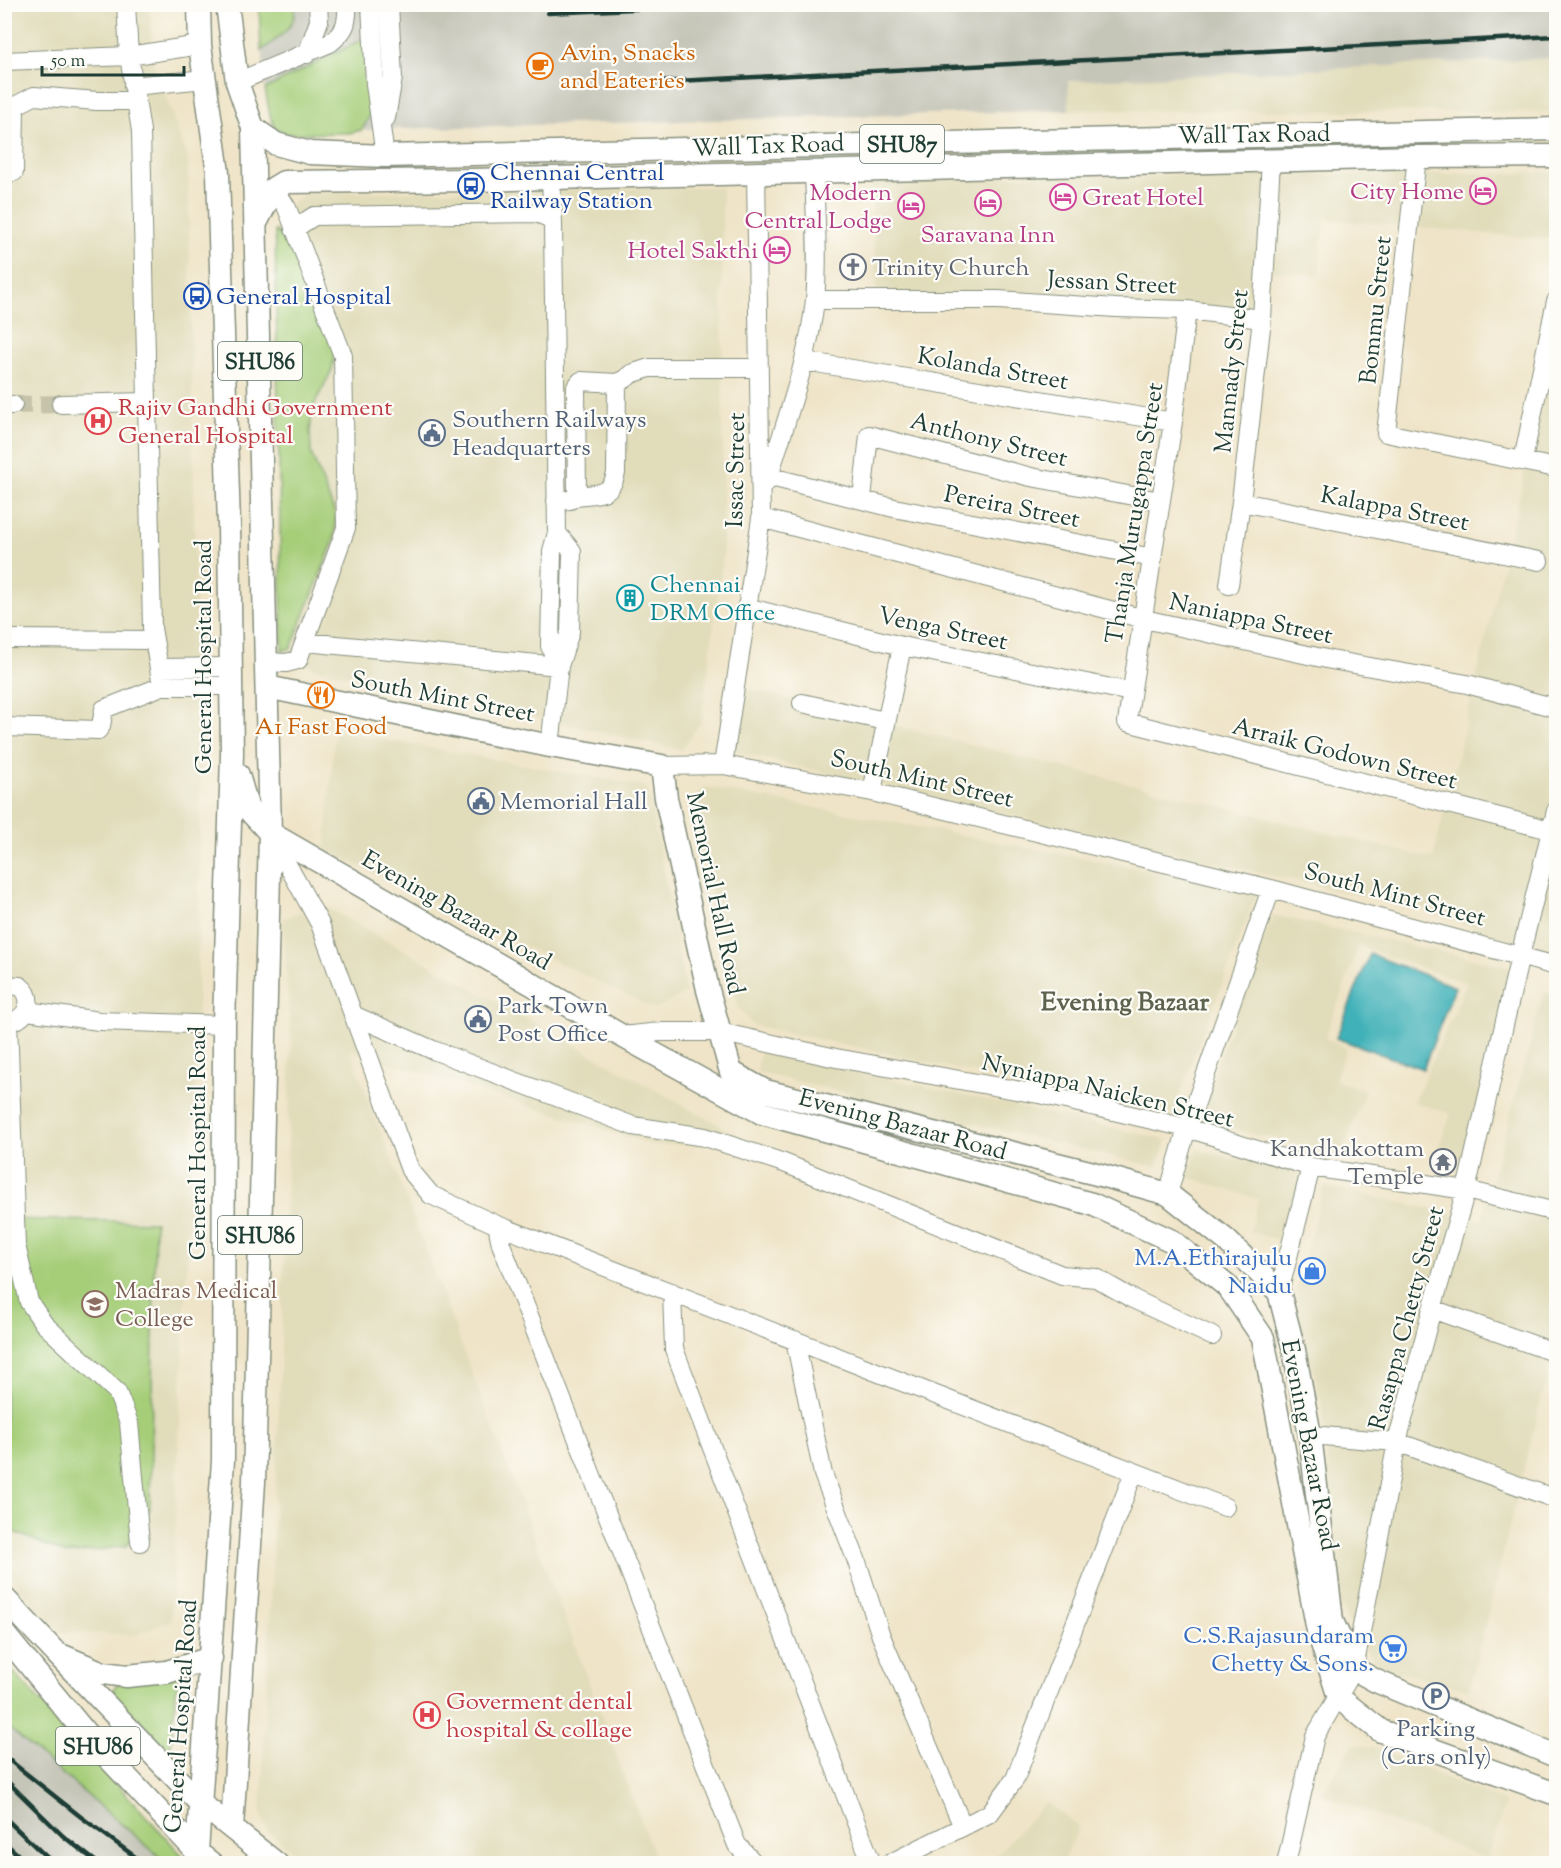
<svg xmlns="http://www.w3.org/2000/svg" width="1561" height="1868" viewBox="0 0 1561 1868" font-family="'Sorts Mill Goudy',serif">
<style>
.built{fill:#e1dcba}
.industrial{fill:#c5c5b8}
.green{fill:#a6ce79;stroke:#628656;stroke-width:1.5}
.water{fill:#40b1b8;stroke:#307776;stroke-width:1.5}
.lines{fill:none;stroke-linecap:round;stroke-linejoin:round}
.minor-tunnel{stroke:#c5c3aa;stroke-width:18;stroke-dasharray:18 9;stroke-linecap:butt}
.minor-casing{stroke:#87907e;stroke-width:20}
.major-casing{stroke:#87907e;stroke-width:25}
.minor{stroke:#fff;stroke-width:18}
.major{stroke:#fff;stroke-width:22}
.rail{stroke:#1f3d34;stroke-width:4.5}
.labels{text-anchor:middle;stroke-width:4.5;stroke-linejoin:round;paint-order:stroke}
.shield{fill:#fdfcf7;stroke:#62766e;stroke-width:1.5}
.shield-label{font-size:22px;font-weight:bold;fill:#1f3d34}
.food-label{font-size:24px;fill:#c56008;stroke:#fdfcf7;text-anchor:start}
.street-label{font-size:24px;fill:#1f3d34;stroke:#fdfcf7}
.transit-label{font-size:24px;fill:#164399;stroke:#fdfcf7;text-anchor:start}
.hotel-label{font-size:24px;fill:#b23c85;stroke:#fdfcf7;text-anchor:end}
.worship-label{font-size:24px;fill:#5b616d;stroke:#fdfcf7;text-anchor:start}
.health-label{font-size:24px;fill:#be3a42;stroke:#fdfcf7;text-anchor:start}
.service-label{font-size:24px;fill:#4e5e75;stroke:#fdfcf7;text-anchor:start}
.culture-label{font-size:24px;fill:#0d838f;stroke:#fdfcf7;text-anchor:start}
.shop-label{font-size:24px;fill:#366cbe;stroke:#fdfcf7;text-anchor:end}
.education-label{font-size:24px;fill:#785e54;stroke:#fdfcf7;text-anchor:start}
.neighbourhood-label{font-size:26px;font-weight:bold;fill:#5d634e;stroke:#fdfcf7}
</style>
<rect width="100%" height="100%" fill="#fdfcf7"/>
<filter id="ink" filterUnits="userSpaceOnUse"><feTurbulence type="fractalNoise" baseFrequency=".0167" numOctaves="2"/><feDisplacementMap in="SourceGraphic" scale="12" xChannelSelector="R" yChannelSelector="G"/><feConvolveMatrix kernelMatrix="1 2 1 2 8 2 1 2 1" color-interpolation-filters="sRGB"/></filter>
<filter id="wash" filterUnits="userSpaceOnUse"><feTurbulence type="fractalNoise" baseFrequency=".008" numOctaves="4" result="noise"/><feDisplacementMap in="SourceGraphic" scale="24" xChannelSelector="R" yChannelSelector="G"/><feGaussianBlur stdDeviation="1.35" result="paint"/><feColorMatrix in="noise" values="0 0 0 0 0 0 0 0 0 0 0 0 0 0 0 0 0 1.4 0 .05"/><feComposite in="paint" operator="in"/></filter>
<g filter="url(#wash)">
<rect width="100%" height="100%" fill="#efe4c8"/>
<path class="built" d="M4,5H150L152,58L188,159L197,683L201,723L197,1035L171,1621L135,1635L62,1632L5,1574Z
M1556,58V112L1069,110L1067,81Z
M1556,173V240L1325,219L1318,276L1255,269L1252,318L877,300L871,177Z
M722,187L723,556L701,722L681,750L314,668L282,651L275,231L287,208L306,193Z
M1556,343V957L1423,910L718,748L727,684L1433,859Z
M335,731L648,787L686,993L655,1009L325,850Z
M705,787L1162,873L1257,893L1172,1115L753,1025L738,1007L691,806Z
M319,903L751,1143L654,1145L350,1050L657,1863H308L268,1832L261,1813L279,1406L291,1041L283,919Z
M1273,915L1519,969L1462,1159L1437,1151L1451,1114L1414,1102L1467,983L1359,946L1325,1038L1346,1048L1335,1080L1365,1091L1341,1156L1196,1120Z
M1544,993L1556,996V1340L1469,1690L1379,1667L1358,1638L1339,1604L1322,1404L1294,1300L1324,1186L1481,1220Z
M760,1050L1167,1140L1157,1167L757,1072Z
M1197,1150L1302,1173L1284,1242L1250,1232L1258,1199L1187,1177Z
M1353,1744L1374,1747L1506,1803L1487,1859L1322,1794Z
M1046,1802L1079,1827L1062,1863H989Z"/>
<path class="industrial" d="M1556,4V58L1068,81L1069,110L362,130L349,133L286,134L275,128L270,115L265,89L259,5Z
M4,1725L45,1758L167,1863H5Z"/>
<path class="green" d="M259,5H295C297,28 278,38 261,51Z
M365,38L370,115L362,130L349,133L286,134L275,128L270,115L265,89Z
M275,231L292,242L335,350L332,370L313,407L310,431L311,453L336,516L334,540L291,648L282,651Z
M5,1219L155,1222L150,1509L126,1546L67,1554L5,1528Z
M4,1662L182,1855L172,1863H167L5,1725Z
M178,1674L170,1754L111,1696L116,1684Z"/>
<path class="water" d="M1370,954L1455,987L1423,1069L1336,1038Z"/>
</g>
<g filter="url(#ink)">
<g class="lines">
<path class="minor-tunnel" d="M13,405L61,404"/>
<defs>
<path id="minor" d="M126,4L129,56L141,131L152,628L162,686
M371,4L375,84L385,156
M307,54L319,21L318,4
M4,61L129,56L200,45
M237,82L330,43C345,31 348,24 347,4
M133,86L205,79
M386,118L393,78L389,4
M1417,157L1386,433L1556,468
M4,172H14L15,106L34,96L97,101H136
M551,178L553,224L557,533
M294,229L314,216L536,213L547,217L553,224
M815,300H998L1116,308L1187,310L1262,319
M1187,310L1173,422L1127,722L1550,830
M804,361L1173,422
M61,404L147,402
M4,405H13
M1523,460L1556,301
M771,477L894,508L1153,558
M767,482L771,477L772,466C789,412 809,356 815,300C819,257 815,213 814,170
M577,496C598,493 611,497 616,473L617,383
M862,498L869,435L1031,477L1160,501
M556,501L570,500L577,496L576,387L581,381L617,383L625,379L631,374L649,368H759
M1241,502L1539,561
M761,518L1144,619L1331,660L1467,684L1556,708
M557,533L572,551L570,632L559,666L550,646L552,551Z
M1229,585L1241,502L1262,319L1271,160
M746,607L902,646L1131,692
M4,639L154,640
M305,642L559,666L550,746
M267,662L286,663L298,660L346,528L343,356L287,208L274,188
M159,668L231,667
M802,703L885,721
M4,727L98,730L101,726L104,709L162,686H231
M723,765L761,518L756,172
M662,766L723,765L872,792L1271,889L1556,966
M872,792L902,646
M270,833L320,924L410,1170L431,1195L497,1225L1225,1507
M4,985L20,986C32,995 31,1011 18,1019
M27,1011L99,1021L224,1025
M353,1015L433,1050L633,1126L705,1137L784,1163L1062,1275L1096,1278L1131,1298L1212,1336
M8,1021L16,1245L29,1302L44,1324L117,1392L129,1423L140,1542
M622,1036L660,1032H719L836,1058L1044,1095L1187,1128L1311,1167L1466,1190L1556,1212
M1168,1194L1187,1128L1271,889
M497,1225L501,1244L737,1845L755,1864
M672,1292L674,1349L872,1864
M1279,1292L1311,1167
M1432,1309L1556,1353
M795,1340L823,1474L856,1559L881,1636L963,1827
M1310,1435L1397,1442L1556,1499
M889,1864L990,1813L1015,1779L1134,1472
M1286,1864L1315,1736L1354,1669L1397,1442L1432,1309L1466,1190L1520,956L1556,811"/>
<path id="major" d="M227,4L237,82L253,128L270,833L254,1482L232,1828
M253,128L276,144L310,153L385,156L1556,129
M257,221L274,188L284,182L473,180L1417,157L1556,156
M267,687L550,746L662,766L666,798L708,990L731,1072L765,1091L1093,1173L1168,1194L1226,1240L1279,1292L1294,1350L1310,1435L1332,1621L1354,1669L1376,1681L1556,1756
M238,775L248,809L270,833L622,1036L762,1113L1092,1204L1172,1241L1229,1288L1263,1338L1318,1631L1339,1698L1381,1731L1556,1794
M4,1598L56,1653L103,1673L127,1676L167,1672L211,1658
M4,1634L87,1735L197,1852L212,1864
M56,1653L200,1803L277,1864
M197,1852L223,1460L224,1025L232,754L229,526L218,173L200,45L199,4"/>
</defs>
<use href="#minor" class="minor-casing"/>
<use href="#major" class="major-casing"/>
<use href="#minor" class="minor"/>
<use href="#major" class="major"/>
<path class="rail" d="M548,13L740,4
M637,83L1556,36
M4,1756L81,1817L145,1864
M4,1778L63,1836L99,1864
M4,1817L54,1864
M4,1842L28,1864"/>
</g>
</g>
<defs>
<symbol id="cafe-ring" viewBox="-11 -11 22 22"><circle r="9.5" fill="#fdfcf7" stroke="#e8710a" stroke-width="1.5"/><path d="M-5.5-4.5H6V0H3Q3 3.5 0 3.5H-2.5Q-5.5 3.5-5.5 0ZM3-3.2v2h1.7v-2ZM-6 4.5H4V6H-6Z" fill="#e8710a"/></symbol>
<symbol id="bus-ring" viewBox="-11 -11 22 22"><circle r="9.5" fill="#fdfcf7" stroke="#1a4fb4" stroke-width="1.5"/><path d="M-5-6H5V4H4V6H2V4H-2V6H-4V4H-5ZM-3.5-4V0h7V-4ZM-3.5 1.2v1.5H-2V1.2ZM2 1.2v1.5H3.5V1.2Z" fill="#1a4fb4"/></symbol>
<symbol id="hotel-ring" viewBox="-11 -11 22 22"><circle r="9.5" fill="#fdfcf7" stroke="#d1479c" stroke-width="1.5"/><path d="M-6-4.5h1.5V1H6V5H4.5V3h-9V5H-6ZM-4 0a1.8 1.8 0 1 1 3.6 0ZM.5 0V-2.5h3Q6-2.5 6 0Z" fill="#d1479c"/></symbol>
<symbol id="church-ring" viewBox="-11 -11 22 22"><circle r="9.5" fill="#fdfcf7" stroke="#6b7280" stroke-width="1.5"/><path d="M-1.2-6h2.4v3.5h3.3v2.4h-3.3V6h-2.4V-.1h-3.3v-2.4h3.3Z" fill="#6b7280"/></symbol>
<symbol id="hospital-ring" viewBox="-11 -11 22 22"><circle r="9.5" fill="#fdfcf7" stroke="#e0444e" stroke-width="1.5"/><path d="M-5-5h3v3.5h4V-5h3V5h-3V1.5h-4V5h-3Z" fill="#e0444e"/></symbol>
<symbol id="civic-ring" viewBox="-11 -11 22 22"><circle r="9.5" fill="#fdfcf7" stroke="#5c6f8a" stroke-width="1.5"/><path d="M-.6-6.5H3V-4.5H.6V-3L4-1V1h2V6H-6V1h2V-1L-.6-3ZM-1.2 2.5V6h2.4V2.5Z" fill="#5c6f8a"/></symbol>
<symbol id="building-ring" viewBox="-11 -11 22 22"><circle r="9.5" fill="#fdfcf7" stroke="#0f9aa8" stroke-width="1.5"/><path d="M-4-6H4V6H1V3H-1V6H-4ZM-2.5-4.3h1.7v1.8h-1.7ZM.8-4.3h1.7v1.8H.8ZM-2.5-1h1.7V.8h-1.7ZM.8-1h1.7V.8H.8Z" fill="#0f9aa8"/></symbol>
<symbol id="restaurant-ring" viewBox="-11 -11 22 22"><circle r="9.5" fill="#fdfcf7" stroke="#e8710a" stroke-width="1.5"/><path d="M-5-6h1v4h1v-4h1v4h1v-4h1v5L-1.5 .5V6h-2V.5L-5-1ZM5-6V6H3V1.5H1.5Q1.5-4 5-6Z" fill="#e8710a"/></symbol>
<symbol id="temple-ring" viewBox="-11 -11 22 22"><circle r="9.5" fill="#fdfcf7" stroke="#6b7280" stroke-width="1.5"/><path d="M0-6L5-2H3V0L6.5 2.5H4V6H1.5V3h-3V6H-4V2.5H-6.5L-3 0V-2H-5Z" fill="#6b7280"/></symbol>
<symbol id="shop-ring" viewBox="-11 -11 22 22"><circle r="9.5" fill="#fdfcf7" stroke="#3f7fe0" stroke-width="1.5"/><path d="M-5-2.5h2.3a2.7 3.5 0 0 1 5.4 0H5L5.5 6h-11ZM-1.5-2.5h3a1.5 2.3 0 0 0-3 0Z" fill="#3f7fe0"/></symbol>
<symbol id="university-ring" viewBox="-11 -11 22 22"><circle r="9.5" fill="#fdfcf7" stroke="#8d6e63" stroke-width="1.5"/><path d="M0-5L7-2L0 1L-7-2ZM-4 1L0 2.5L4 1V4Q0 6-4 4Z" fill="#8d6e63"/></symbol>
<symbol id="supermarket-ring" viewBox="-11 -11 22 22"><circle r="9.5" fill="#fdfcf7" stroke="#3f7fe0" stroke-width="1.5"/><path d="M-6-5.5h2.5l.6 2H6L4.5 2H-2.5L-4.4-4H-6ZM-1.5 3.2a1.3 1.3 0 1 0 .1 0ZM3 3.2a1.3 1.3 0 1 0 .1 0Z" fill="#3f7fe0"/></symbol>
<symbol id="parking-ring" viewBox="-11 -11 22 22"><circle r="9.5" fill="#fdfcf7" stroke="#5c6f8a" stroke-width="1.5"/><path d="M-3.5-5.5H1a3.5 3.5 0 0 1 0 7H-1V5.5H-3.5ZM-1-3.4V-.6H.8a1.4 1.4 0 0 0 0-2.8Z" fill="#5c6f8a"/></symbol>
</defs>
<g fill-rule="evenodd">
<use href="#cafe-ring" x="525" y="51" width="30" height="30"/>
<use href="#bus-ring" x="456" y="171" width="30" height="30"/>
<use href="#hotel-ring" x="1468" y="176" width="30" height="30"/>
<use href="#hotel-ring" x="1048" y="182" width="30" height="30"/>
<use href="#hotel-ring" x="973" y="188" width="30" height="30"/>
<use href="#hotel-ring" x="896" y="191" width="30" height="30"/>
<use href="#hotel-ring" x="762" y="235" width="30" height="30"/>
<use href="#church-ring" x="838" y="252" width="30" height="30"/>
<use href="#bus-ring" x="182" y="281" width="30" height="30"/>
<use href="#hospital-ring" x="83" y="406" width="30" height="30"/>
<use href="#civic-ring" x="417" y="418" width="30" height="30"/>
<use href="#building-ring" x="615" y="583" width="30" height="30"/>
<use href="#restaurant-ring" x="306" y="680" width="30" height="30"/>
<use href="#civic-ring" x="466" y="786" width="30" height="30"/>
<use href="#civic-ring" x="463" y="1004" width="30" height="30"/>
<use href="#temple-ring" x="1428" y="1147" width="30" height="30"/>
<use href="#shop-ring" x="1297" y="1256" width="30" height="30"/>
<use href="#university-ring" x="80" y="1289" width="30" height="30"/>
<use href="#supermarket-ring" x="1378" y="1634" width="30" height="30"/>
<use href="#parking-ring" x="1421" y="1681" width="30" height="30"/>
<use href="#hospital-ring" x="412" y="1700" width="30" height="30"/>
</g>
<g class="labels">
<g class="shield">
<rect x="860" y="125" width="84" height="38" rx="4.5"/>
<rect x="218" y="342" width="84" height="38" rx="4.5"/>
<rect x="218" y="1216" width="84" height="38" rx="4.5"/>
<rect x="56" y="1727" width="84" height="38" rx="4.5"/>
</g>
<g class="shield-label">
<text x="902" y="152">SHU87</text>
<text x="260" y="369">SHU86</text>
<text x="260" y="1243">SHU86</text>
<text x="98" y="1754">SHU86</text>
</g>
<g class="food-label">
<text x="560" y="60">Avin, Snacks<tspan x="560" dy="28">and Eateries</tspan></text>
<text x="321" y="734" text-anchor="middle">A1 Fast Food</text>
</g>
<g class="street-label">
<text transform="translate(1254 134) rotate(-1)" y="8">Wall Tax Road</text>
<text transform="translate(768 145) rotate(-2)" y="8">Wall Tax Road</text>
<text transform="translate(1112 282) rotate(3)" y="8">Jessan Street</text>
<text transform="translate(1375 310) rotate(-84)" y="8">Bommu Street</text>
<text transform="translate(993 368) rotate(10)" y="8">Kolanda Street</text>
<text transform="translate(1231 371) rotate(-84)" y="8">Mannady Street</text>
<text transform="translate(989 439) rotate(14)" y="8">Anthony Street</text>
<text transform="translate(735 470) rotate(-89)" y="8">Issac Street</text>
<text transform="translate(1012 506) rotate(11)" y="8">Pereira Street</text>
<text transform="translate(1395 508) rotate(11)" y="8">Kalappa Street</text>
<text transform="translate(1134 513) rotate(-81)" y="8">Thanja Murugappa Street</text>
<text transform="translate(1251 618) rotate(12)" y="8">Naniappa Street</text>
<text transform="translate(943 628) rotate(12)" y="8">Venga Street</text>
<text transform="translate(203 657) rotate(-90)" y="8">General Hospital Road</text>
<text transform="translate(443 696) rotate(11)" y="8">South Mint Street</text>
<text transform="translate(1345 753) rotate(14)" y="8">Arraik Godown Street</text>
<text transform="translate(922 778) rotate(13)" y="8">South Mint Street</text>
<text transform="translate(716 893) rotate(78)" y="8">Memorial Hall Road</text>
<text transform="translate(1395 894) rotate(15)" y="8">South Mint Street</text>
<text transform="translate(457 910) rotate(30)" y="8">Evening Bazaar Road</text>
<text transform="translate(1108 1090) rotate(13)" y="8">Nyniappa Naicken Street</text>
<text transform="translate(903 1124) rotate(15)" y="8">Evening Bazaar Road</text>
<text transform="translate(197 1143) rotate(-90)" y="8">General Hospital Road</text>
<text transform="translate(1406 1318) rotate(-75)" y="8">Rasappa Chetty Street</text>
<text transform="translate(1310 1445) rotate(79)" y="8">Evening Bazaar Road</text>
<text transform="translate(180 1716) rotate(-86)" y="8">General Hospital Road</text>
</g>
<g class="transit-label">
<text x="490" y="180">Chennai Central<tspan x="490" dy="28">Railway Station</tspan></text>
<text x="216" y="304">General Hospital</text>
</g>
<g class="hotel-label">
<text x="1464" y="199">City Home</text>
<text x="892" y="200">Modern<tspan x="892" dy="28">Central Lodge</tspan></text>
<text x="1082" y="205" text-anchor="start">Great Hotel</text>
<text x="988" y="242" text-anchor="middle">Saravana Inn</text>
<text x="758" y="258">Hotel Sakthi</text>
</g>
<g class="worship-label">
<text x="872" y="275">Trinity Church</text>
<text x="1424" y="1156" text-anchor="end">Kandhakottam<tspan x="1424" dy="28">Temple</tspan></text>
</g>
<g class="health-label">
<text x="118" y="415">Rajiv Gandhi Government<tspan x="118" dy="28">General Hospital</tspan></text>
<text x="446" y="1709">Goverment dental<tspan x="446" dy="28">hospital &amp; collage</tspan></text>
</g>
<g class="service-label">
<text x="452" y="427">Southern Railways<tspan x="452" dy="28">Headquarters</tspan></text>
<text x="500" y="809">Memorial Hall</text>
<text x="498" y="1013">Park Town<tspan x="498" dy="28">Post Office</tspan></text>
<text x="1436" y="1736" text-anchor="middle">Parking<tspan x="1436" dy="28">(Cars only)</tspan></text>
</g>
<g class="culture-label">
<text x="650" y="592">Chennai<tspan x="650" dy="28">DRM Office</tspan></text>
</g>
<g class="shop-label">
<text x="1292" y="1265">M.A.Ethirajulu<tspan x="1292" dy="28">Naidu</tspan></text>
<text x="1374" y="1643">C.S.Rajasundaram<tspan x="1374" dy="28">Chetty &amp; Sons.</tspan></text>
</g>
<g class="education-label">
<text x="115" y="1298">Madras Medical<tspan x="115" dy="28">College</tspan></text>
</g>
<g class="neighbourhood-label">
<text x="1125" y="1010">Evening Bazaar</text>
</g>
</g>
<rect width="1561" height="1868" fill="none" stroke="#fdfcf7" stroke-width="24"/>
<path d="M42 66v9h142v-9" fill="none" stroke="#1f3d34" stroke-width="3"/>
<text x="51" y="66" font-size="18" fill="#1f3d34" stroke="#fdfcf7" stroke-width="4.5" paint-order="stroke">50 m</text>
</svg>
